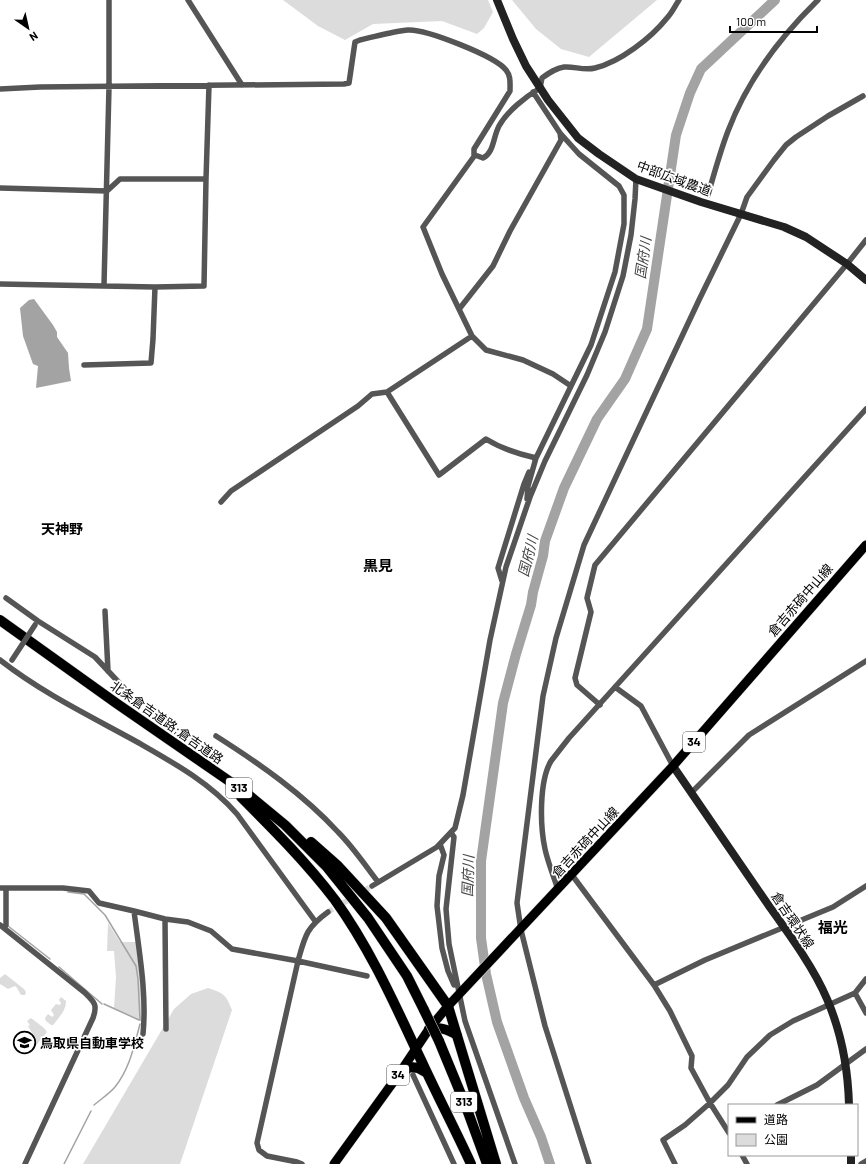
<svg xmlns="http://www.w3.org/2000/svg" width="866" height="1164" viewBox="0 0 866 1164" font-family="Barlow,'Noto Sans JP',sans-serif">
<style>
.green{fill:#dcdcdc}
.water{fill:#a3a3a3}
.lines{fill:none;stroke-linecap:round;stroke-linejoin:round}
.stream{stroke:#a3a3a3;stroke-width:1.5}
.river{stroke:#a3a3a3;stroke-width:10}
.street-tunnel{stroke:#d9d9d9;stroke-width:5.5;stroke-dasharray:5.5 3;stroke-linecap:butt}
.primary-casing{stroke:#dbdbdb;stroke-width:10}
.highway-casing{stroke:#dbdbdb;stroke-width:11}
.street{stroke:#555;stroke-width:5.5}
.secondary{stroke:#222;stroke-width:8}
.primary{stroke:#000;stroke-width:9}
.highway{stroke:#000;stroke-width:10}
.highway-bridge-casing{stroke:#dbdbdb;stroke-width:11;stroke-linecap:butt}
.street-bridge{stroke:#555;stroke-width:5.5}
.highway-bridge{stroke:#000;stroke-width:10}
.labels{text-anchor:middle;stroke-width:3.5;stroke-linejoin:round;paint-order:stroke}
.shield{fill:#fff;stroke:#4c4c4c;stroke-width:1}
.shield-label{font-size:12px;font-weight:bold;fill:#000}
.street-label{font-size:13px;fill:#000;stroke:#fff}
.poi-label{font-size:13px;font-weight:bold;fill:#000;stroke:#fff;text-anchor:start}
.water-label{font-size:14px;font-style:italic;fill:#444;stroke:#fff}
.neighbourhood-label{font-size:14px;font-weight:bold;fill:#000;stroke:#fff}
.quarter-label{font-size:15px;font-weight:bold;fill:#000;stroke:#fff}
</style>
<rect width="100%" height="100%" fill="#fff"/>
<path class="green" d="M283,0H488L493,12L484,28L477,34L442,21L373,24L345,40L318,26Z
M512,0H657L589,57L561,49L536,29Z
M108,923L120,942H136L141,985L142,1022L114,1008L116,977L114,951H107Z
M5,974L24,989L26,992L25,995H21L17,988L15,986L8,989L0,984V978Z
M208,988C223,993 226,994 232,1010L180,1164H83L174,1009L191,994Z
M61,997L66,1001C66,1011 59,1017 53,1025H51L46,1021L45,1018L48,1014L52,1017L54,1015L51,1010L56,1004L60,1005L61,1003L59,1000Z
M31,1018L44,1028L47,1032L33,1049L26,1051L22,1047L25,1040L29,1037L33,1041L36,1038L32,1033L28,1026L30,1025L27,1021Z"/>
<path class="water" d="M34,299L53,325L57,332V337L68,353L69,368L71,381L36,388L38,366L33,364L23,336L20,308L29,300Z"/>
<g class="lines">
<path class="stream" d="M68,892L84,894L105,915L136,966L138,979L140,1020
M8,926L50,959
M59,967L102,1004
M104,1004L139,1020
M94,1105C101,1099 109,1094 115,1087C130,1068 134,1046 140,1024
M64,1164L91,1111"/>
<path class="river" d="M550,1164L541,1137L524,1098L497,1022L486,974L481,938V861L503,703L516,654L531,605L533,592L543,556L545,541L564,488L597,419L625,379L647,329L676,135L690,93L701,69L775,0"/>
<path class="street-tunnel" d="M328,912L372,886"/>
<defs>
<path id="primary" d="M334,1164L399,1074L429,1029L448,1006L673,766L866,545"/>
<path id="highway" d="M0,620L116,703L245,792L285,825L327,867L368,918L407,976L424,1010
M241,797C274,830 307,863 335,900C371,950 395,1005 421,1060C437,1095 455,1129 471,1164
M311,842L337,865L386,918L448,1006L496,1164
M429,1029C440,1027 447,1029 457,1035
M439,1041L465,1104L487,1164
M399,1074L410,1067L418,1068L427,1073"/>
</defs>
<use href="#primary" class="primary-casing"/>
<use href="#highway" class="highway-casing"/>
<path class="street" d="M188,0L242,85
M0,89L40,87L344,84L349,83L355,42L360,40C374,37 394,31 408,30C426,29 495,56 506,70C511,76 510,83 510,91L474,149V156
M0,188L107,191L120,179H206
M708,195C714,174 720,152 728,131C747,81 780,37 818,0
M0,284L155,287L204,286L206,179L209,85
M104,285L109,87V0
M460,308L493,266L510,231L561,140L560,133L533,92
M84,365L151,363L153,339L155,287
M571,386L553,374L523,360L486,350L472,336L442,274L423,227L475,155L483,158C494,153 493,137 499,126C507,111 527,96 540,88L542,78C549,73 556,68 564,67C574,66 584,71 595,68C620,62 651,38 667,18C672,13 675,6 679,0
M387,392L439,475L486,439C502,449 518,454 536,458L535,460
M527,499L528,486L536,458L591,345L615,272L624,224V195L619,186L579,154L560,133
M221,502L231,491L358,406L372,394L387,392L472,336
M502,581L498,568L524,484L529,472
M6,598L38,621L95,657L124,688
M105,611L108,671
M0,660C42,693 92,717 139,743C174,763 210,783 237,814L315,921
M615,687L641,706L673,766
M600,705L577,685L575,678L591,612L587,598L595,565L847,264L866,240
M216,736C260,764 303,794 338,832C353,847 365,865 378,882
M691,793L749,735L866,661
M451,833L454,837L446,909L449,944L465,1021L515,1164
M440,844L444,855L439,876L437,906L442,948L448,971L454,985
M572,875L654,985L670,1011L692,1056L691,1068L710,1103L729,1133
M372,886L437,847L455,828L463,795L490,640L506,567L530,497L545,461L587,375L605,332L623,276L631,235L635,199L636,179
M0,888H63L89,891L99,903L134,911L165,919L188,922L211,931L232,949L298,961L367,976
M558,890C554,877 548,863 545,849C540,826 539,781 551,761L569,738L866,409
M134,911C139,951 147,994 143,1034
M165,919L166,1029
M0,925L84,992C94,1002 98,1004 93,1018L25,1164
M4,928L6,925V888
M654,985L705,960L833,907L866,886
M855,993L866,1013
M413,1075L454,1164
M777,1105L817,1085L866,1049
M742,1155L747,1164
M302,1164L297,1162L267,1156L259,1150L257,1143L298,961C305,936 306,928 328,912
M589,1164L545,1026L521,930L517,903L543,696L556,638L584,545L699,300L741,214L747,197L774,160L786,145L796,137L828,116L863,96
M675,1164L663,1140L685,1125L710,1103L728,1085L747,1057L770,1035L793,1021L855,993L866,979
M861,1164L866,1161"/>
<path class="secondary" d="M497,0L513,39L526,66L548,100L578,138L599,154L636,179L701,202L784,227L806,237L847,264L866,280
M673,766C705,813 737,860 769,906C789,934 814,968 827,999C842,1034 848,1067 849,1105
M851,1155V1164"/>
<use href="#primary" class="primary"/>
<use href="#highway" class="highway"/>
<defs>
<path id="highway-bridge" d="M424,1010L439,1041"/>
</defs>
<use href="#highway-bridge" class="highway-bridge-casing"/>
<path class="street-bridge" d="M12,660L35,625"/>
<use href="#highway-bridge" class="highway-bridge"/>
</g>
<defs>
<symbol id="school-ring" viewBox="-11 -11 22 22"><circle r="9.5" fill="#fff" stroke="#000" stroke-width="1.5"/><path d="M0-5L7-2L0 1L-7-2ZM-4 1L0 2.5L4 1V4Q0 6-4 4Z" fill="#000"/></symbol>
</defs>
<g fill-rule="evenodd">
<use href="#school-ring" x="12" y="1030" width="25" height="25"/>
</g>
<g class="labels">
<g class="shield">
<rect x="683" y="732" width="22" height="20" rx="3"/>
<rect x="226" y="778" width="26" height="20" rx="3"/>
<rect x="387" y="1065" width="22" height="20" rx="3"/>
<rect x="451" y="1092" width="26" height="20" rx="3"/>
</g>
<g class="shield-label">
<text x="694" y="746">34</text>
<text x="239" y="792">313</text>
<text x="398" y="1079">34</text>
<text x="464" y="1106">313</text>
</g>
<g class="street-label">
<text transform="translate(674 178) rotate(20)" y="5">中部広域農道</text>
<text transform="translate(800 600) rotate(-49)" y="5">倉吉赤碕中山線</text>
<text transform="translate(167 722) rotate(35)" y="5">北条倉吉道路;倉吉道路</text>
<text transform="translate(585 842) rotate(-47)" y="5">倉吉赤碕中山線</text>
<text transform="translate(793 920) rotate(56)" y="5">倉吉環状線</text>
</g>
<g class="poi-label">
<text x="40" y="1048">鳥取県自動車学校</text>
</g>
<g class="water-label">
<text transform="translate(643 258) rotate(-82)" y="5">国府川</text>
<text transform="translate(528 556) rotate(-76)" y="5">国府川</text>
<text transform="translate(468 876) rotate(-88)" y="5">国府川</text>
</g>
<g class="neighbourhood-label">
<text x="62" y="534">天神野</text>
</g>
<g class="quarter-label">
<text x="378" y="571">黒見</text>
<text x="833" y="933">福光</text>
</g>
</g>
<rect x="728" y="1104" width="130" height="52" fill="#ffffff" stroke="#999999"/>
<rect x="736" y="1117" width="20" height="6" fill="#000000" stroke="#999999"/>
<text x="764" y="1124" font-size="12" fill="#000000">道路</text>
<rect x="736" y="1134" width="20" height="12" fill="#dcdcdc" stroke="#999999"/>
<text x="764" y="1144" font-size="12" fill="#000000">公園</text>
<g transform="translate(28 28) rotate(146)" stroke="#ffffff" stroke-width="3" paint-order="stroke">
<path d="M0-3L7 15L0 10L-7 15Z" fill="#000000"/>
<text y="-6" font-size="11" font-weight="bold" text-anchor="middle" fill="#000000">N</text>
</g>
<path d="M730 26v6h87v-6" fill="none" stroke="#000000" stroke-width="2"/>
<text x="736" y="26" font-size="12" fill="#000000" stroke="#ffffff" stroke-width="3" paint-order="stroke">100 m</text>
</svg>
